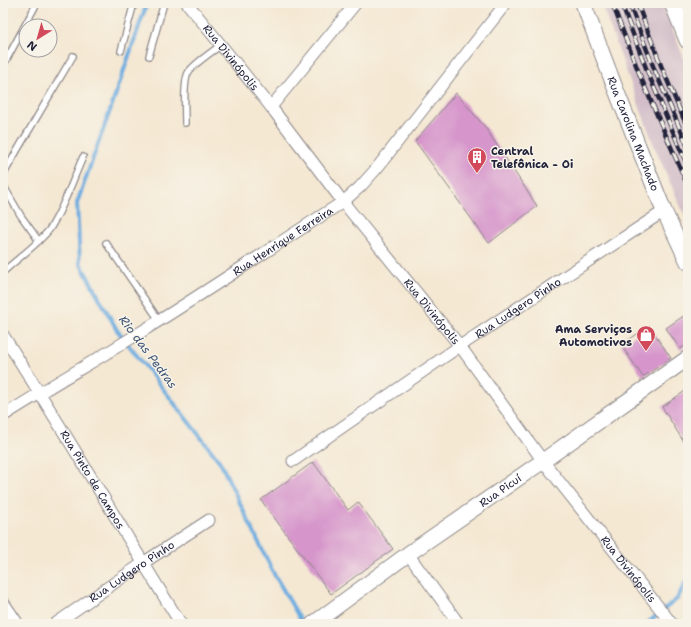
<svg xmlns="http://www.w3.org/2000/svg" width="691" height="627" viewBox="0 0 691 627" font-family="'Shantell Sans',sans-serif">
<style>
.industrial{fill:#d2bdc8}
.lines{fill:none;stroke-linecap:round;stroke-linejoin:round}
.stream{stroke:#6cace0;stroke-width:4}
.building{fill:#d695cb}
.lane-casing{stroke:#8b8587;stroke-width:8}
.street-casing{stroke:#8b8587;stroke-width:13}
.secondary-casing{stroke:#8b8587;stroke-width:17}
.primary-casing{stroke:#8b8587;stroke-width:19}
.lane{stroke:#fff;stroke-width:5.5}
.street{stroke:#fff;stroke-width:11}
.secondary{stroke:#fff;stroke-width:15}
.primary{stroke:#fff;stroke-width:17}
.rail-casing{stroke:#22223b;stroke-width:4.5}
.rail{stroke:#f7f3e8;stroke-width:3;stroke-dasharray:9;stroke-linecap:butt}
.labels{text-anchor:middle;stroke-width:3;stroke-linejoin:round;paint-order:stroke}
.street-label{font-size:11px;fill:#22223b;stroke:#f7f3e8}
.poi-label{font-size:11px;font-weight:bold;fill:#22223b;stroke:#f7f3e8;text-anchor:start}
.water-label{font-size:12px;font-style:italic;fill:#3c5275;stroke:#f7f3e8}
</style>
<rect width="100%" height="100%" fill="#f7f3e8"/>
<filter id="ink" filterUnits="userSpaceOnUse"><feTurbulence type="fractalNoise" baseFrequency=".025" numOctaves="2"/><feDisplacementMap in="SourceGraphic" scale="8" xChannelSelector="R" yChannelSelector="G"/><feConvolveMatrix kernelMatrix="1 2 1 2 8 2 1 2 1" color-interpolation-filters="sRGB"/></filter>
<filter id="wash" filterUnits="userSpaceOnUse"><feTurbulence type="fractalNoise" baseFrequency=".012" numOctaves="4" result="noise"/><feDisplacementMap in="SourceGraphic" scale="16" xChannelSelector="R" yChannelSelector="G"/><feGaussianBlur stdDeviation="0.9" result="paint"/><feColorMatrix in="noise" values="0 0 0 0 0 0 0 0 0 0 0 0 0 0 0 0 0 1.4 0 .05"/><feComposite in="paint" operator="in"/></filter>
<g filter="url(#wash)">
<rect width="100%" height="100%" fill="#f4e8d3"/>
<path class="industrial" d="M601,3H662L688,69V223L655,148Z"/>
<g class="lines">
<path class="stream" d="M147,3L113,102L77,203L80,263L117,330L220,462L274,574L303,624
M646,624L677,599L688,578"/>
</g>
<g id="blocks">
<path class="building" d="M456,93L485,127L537,206L489,243L415,141Z
M688,313V344L680,349L666,328Z
M649,326L671,358L643,377L621,345Z
M688,389V442L685,444L662,407Z
M313,462L348,510L358,502L393,549L331,594L261,500Z"/>
</g>
</g>
<g filter="url(#ink)">
<use href="#blocks" fill-opacity="0" stroke="#8b8587" stroke-width="1"/>
<g class="lines">
<defs>
<path id="lane" d="M121,51L134,3
M149,56L164,3
M3,66L37,3
M185,123C185,111 183,83 188,73C193,64 212,52 221,45
M39,241L21,216L7,192L3,184V179L5,172L18,149L73,56
M106,243L159,320
M3,272C18,258 36,246 49,230C63,210 73,179 83,157"/>
<g id="street">
<path id="s1" d="M187,3L271,107L343,202L460,346L543,461L672,624"/>
<path d="M271,107L356,3"/>
<path id="s2" d="M3,335C64,430 121,528 181,624"/>
<path id="s3" d="M3,416C48,387 95,361 141,332C209,290 275,245 343,202L360,187L377,168L506,3"/>
<path id="s4" d="M293,461L460,346L664,211"/>
<path d="M408,554L459,624"/>
<path d="M3,602L18,624"/>
<path id="s5" d="M55,624L143,563L209,520"/>
</g>
<g id="secondary">
<path id="s6" d="M583,3L614,85L664,211L688,262"/>
<path id="s7" d="M313,624L408,554L543,461L688,358"/>
</g>
<path id="primary" d="M673,3L688,40"/>
</defs>
<use href="#lane" class="lane-casing"/>
<use href="#street" class="street-casing"/>
<use href="#secondary" class="secondary-casing"/>
<use href="#primary" class="primary-casing"/>
<use href="#lane" class="lane"/>
<use href="#street" class="street"/>
<use href="#secondary" class="secondary"/>
<use href="#primary" class="primary"/>
<defs>
<path id="rail" d="M612,3L641,78L688,186
M621,3L648,73L688,167
M629,3L655,71L688,147
M637,3L662,68L688,129"/>
</defs>
<use href="#rail" class="rail-casing"/>
<use href="#rail" class="rail"/>
</g>
</g>
<defs>
<symbol id="building-pin" viewBox="-11 -11 22 30"><path d="M0 17L-7.5 6A9.5 9.5 0 1 1 7.5 6Z" fill="#d1495b" stroke="#f7f3e8"/><path d="M-4-6H4V6H1V3H-1V6H-4ZM-2.5-4.3h1.7v1.8h-1.7ZM.8-4.3h1.7v1.8H.8ZM-2.5-1h1.7V.8h-1.7ZM.8-1h1.7V.8H.8Z" fill="#fff"/></symbol>
<symbol id="shop-pin" viewBox="-11 -11 22 30"><path d="M0 17L-7.5 6A9.5 9.5 0 1 1 7.5 6Z" fill="#d1495b" stroke="#f7f3e8"/><path d="M-5-2.5h2.3a2.7 3.5 0 0 1 5.4 0H5L5.5 6h-11ZM-1.5-2.5h3a1.5 2.3 0 0 0-3 0Z" fill="#fff"/></symbol>
</defs>
<g fill-rule="evenodd">
<use href="#building-pin" x="466" y="146" width="22" height="30"/>
<use href="#shop-pin" x="635" y="324" width="22" height="30"/>
</g>
<g class="labels">
<g class="street-label">
<text dy="4" stroke="none"><textPath href="#s1" startOffset="70">Rua Divinópolis</textPath></text>
<text dy="4" stroke="none"><textPath href="#s6" startOffset="140">Rua Carolina Machado</textPath></text>
<text dy="4" stroke="none"><textPath href="#s3" startOffset="330">Rua Henrique Ferreira</textPath></text>
<text dy="4" stroke="none"><textPath href="#s4" startOffset="272">Rua Ludgero Pinho</textPath></text>
<text dy="4" stroke="none"><textPath href="#s1" startOffset="394">Rua Divinópolis</textPath></text>
<text dy="4" stroke="none"><textPath href="#s2" startOffset="170">Rua Pinto de Campos</textPath></text>
<text dy="4" stroke="none"><textPath href="#s7" startOffset="230">Rua Picuí</textPath></text>
<text dy="4" stroke="none"><textPath href="#s1" startOffset="718">Rua Divinópolis</textPath></text>
<text dy="4" stroke="none"><textPath href="#s5" startOffset="93">Rua Ludgero Pinho</textPath></text>
</g>
<g class="poi-label">
<text x="491" y="155">Central<tspan x="491" dy="13">Telefônica - Oi</tspan></text>
<text x="632" y="333" text-anchor="end">Ama Serviços<tspan x="632" dy="13">Automotivos</tspan></text>
</g>
<g class="water-label">
<text transform="translate(148 352) rotate(53)" y="4">Rio das Pedras</text>
</g>
</g>
<rect width="691" height="627" fill="none" stroke="#f7f3e8" stroke-width="16"/>
<g transform="translate(38 38) rotate(217)"><circle r="19" fill="#f7f3e8" stroke="#a29fa3"/>
<path d="M0-3L7 15L0 10L-7 15Z" fill="#d1495b"/>
<text y="-6" font-size="11" font-weight="bold" text-anchor="middle" fill="#22223b">N</text>
</g>
</svg>
